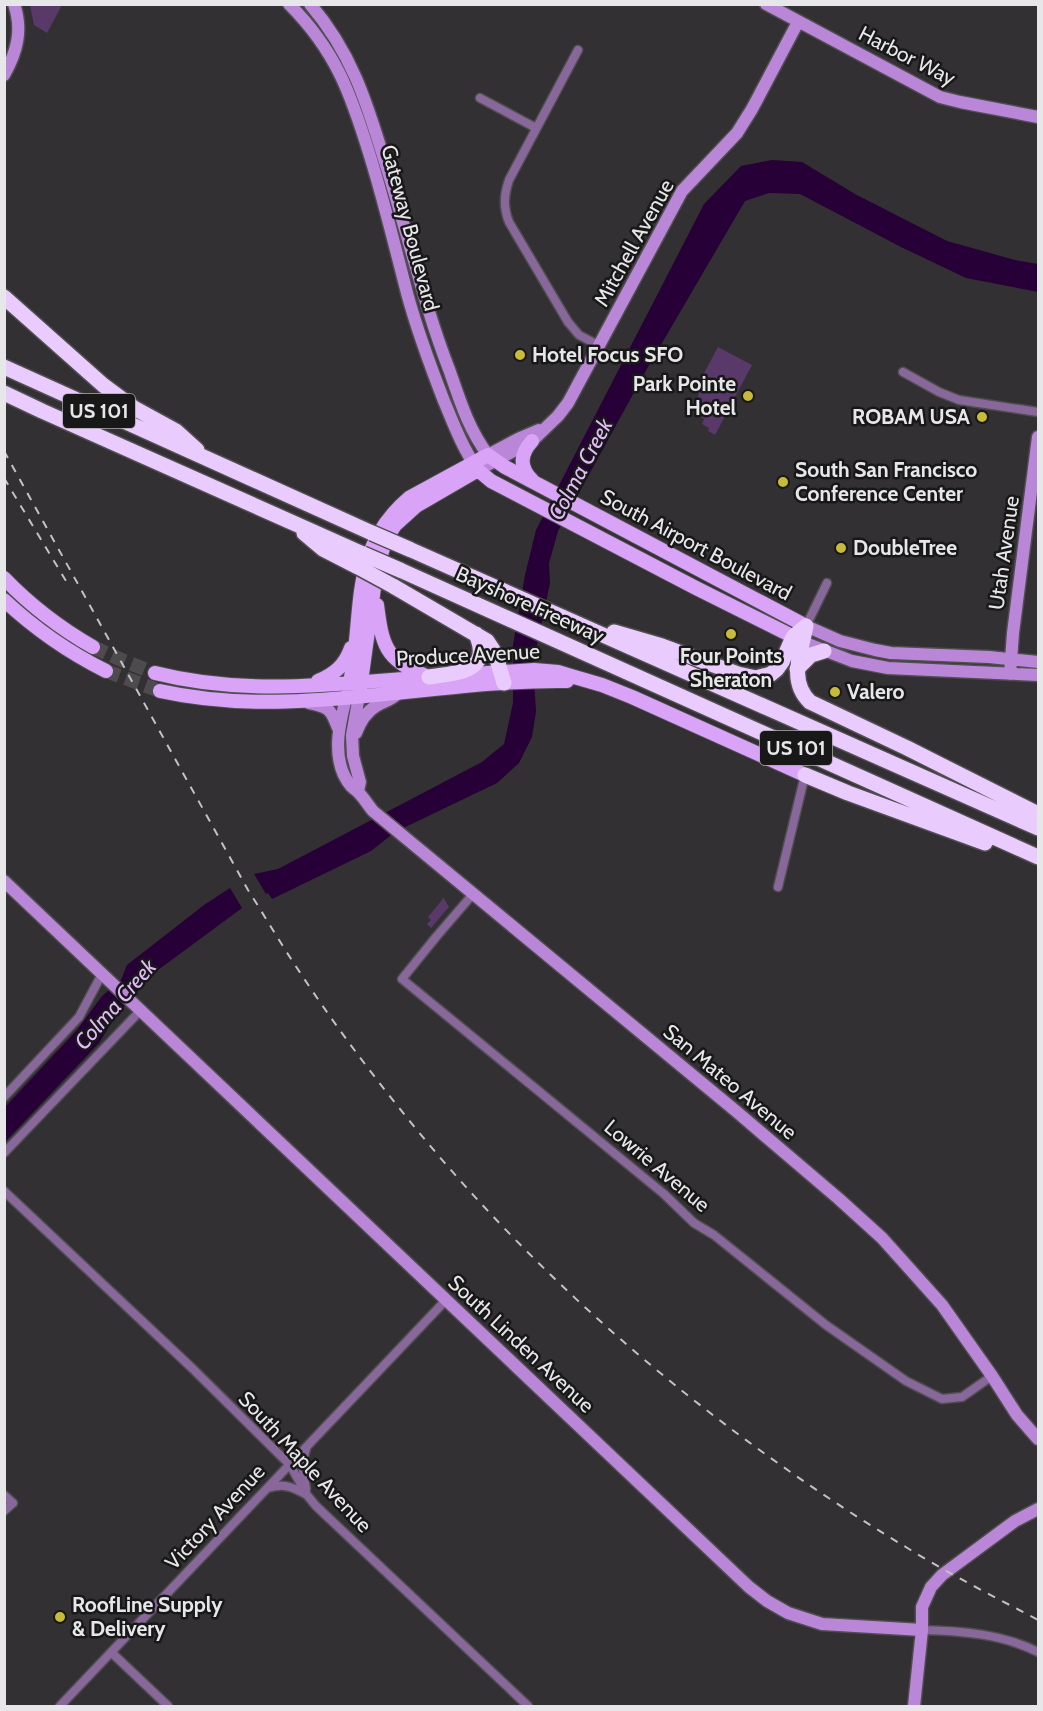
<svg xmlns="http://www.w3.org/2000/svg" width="1043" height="1711" viewBox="0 0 1043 1711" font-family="Cabin,sans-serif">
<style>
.green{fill:#59386a}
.water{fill:#260036}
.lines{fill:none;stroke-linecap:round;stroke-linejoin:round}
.primary-tunnel{stroke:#4d4b4e;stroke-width:14;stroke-dasharray:14 7;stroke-linecap:butt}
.street-casing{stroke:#4f4d50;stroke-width:11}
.secondary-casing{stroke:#4f4d50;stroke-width:15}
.primary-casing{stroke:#4f4d50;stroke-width:16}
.highway-casing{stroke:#4f4d50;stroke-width:18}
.street{stroke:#88689b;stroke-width:8}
.secondary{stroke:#ba86d7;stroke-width:12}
.primary{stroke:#d9a4f7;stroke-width:14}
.highway{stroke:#eacbfd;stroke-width:15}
.rail{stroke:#c3c1c4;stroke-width:2;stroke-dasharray:8 8;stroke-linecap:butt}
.highway-bridge-casing{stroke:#4f4d50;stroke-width:18;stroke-linecap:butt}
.highway-bridge{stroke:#eacbfd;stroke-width:15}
.poi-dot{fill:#c9bb3a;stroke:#191819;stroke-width:2}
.labels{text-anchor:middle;stroke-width:5;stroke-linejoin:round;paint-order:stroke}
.shield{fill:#191819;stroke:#a9a8aa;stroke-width:1.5}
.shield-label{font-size:20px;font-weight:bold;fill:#e7e6e8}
.street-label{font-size:21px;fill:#e7e6e8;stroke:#191819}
.poi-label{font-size:21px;font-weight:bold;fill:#e7e6e8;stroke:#191819;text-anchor:start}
.water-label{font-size:22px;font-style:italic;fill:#e2baf8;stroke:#191819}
</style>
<rect width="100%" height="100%" fill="#323033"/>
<path class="green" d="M30,5H62L47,33L34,25Z
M718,347L752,365L715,435L708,431L709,428L702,424L704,419L694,413L700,405L697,401L699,393L695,390Z
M443,897L449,907L431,928L427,924L431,920L428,917L442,900Z"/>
<path class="water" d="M772,160L802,162L855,194L947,241L1015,260L1038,264V292L966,278L901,247L800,194L769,193L745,201L648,367L558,531L549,563L550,583L533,664L536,712L532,737L519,763L497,783L395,832L371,851L272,899L268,893L266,894L254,874L278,869L482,762L504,744L513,703V645L525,575L536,530L704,204L741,166Z
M230,888L242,908L154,973L115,1017L99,1043L5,1142V1107L77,1030L102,996L121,980L127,965L204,905Z"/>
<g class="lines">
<path class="primary-tunnel" d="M93,647L124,661L155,673
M106,671L160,691"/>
<defs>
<path id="street" d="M578,50L509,180C504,195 503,207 509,222L568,322L579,335L600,346
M480,98L536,128
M903,372L939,392L959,400L1038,412
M806,626L827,583
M778,887L805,775
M473,894L436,937L402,979L664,1194L694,1223L714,1235L826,1325L906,1381L942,1399L962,1397L992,1376
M4,1097L79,1017L102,974
M4,1153L141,1010
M4,1191L193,1369L290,1465L307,1495L316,1506L528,1706
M268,1488C284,1483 293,1487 307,1495
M306,1489L302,1464L306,1449
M4,1495L13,1503L4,1511
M922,1630C963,1631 1002,1634 1038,1652
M112,1653L168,1706
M60,1706L446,1300"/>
<path id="secondary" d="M289,4C336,51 351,94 370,156C384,201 395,247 407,293C417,330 430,365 444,401C454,425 463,449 478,470L532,441L558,416L568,403L682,191L737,133L752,109L798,22
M310,4C351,52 366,100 384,159C407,230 423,303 450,372C460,401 469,430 488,455L518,439L539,430
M766,4L940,97L960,102L1038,117
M4,75C17,52 23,30 14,4
M806,626L840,641L875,650L891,653L989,657L1038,662
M803,642L852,661L888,668L1038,675
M1010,674L1013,633L1038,437
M348,691C340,720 329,760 351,786C353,788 356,790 358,792C364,798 368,805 373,811L737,1112L839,1199L882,1238L942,1305L992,1376L1017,1415L1038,1439
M309,703C329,707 331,709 338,728
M356,733C360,722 366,712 376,706C384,701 390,701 397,694
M358,791L360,782L353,756L352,735L359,696
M4,881L749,1587L767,1601L788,1613L822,1624L922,1630
M914,1706L922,1630V1607L931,1587L942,1575L1015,1521L1038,1509"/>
<path id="primary" d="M532,480C519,467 520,454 532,441
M4,578C31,606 60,628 93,647
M4,600C35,629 68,652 106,671
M377,605C382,644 385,660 424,675
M155,673C249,697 344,683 439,676
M458,675L534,670L558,672L571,676L602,685L632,697L805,775
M318,681C335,674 345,665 351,648
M350,682C365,612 348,550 409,498L488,455L505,467L806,626
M160,691C295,721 431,679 567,681
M359,696L377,566L387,537L395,525L416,506L478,470L491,481L696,588L802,641"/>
<path id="highway" d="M4,297L103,385L134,408L176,431L197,450
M4,367L372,533
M4,393L42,411L363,554
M304,533L323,549L358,567
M409,549L1038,828
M400,570L1038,857
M393,586L487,641L495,653L504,683
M806,626C801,653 788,681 810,702L907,748L1038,814
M614,632L662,646L738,674L756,678L771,674L777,669L782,662L793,637L806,626
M797,669L811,655L824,651
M429,677C455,673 493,673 476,634
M805,775L848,793L985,843"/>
</defs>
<use href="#street" class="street-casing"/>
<use href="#secondary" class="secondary-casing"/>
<use href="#primary" class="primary-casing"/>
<use href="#highway" class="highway-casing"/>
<use href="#street" class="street"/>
<use href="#secondary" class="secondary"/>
<use href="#primary" class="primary"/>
<use href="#highway" class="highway"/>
<path class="rail" d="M4,451L248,890C266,918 282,946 301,974C334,1024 370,1072 408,1119C547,1291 720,1435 909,1549C951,1575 995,1597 1038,1620
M4,478L66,581"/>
<defs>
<path id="highway-bridge" d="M372,533L409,549
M363,554L400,570
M358,567L393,586"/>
</defs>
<use href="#highway-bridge" class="highway-bridge-casing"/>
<use href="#highway-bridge" class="highway-bridge"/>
</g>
<g class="poi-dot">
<circle cx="520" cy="355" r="6"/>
<circle cx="748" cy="396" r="6"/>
<circle cx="982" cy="417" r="6"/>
<circle cx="783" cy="482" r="6"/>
<circle cx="841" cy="548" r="6"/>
<circle cx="731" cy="634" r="6"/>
<circle cx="835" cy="692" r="6"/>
<circle cx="60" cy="1617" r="6"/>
</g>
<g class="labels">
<g class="shield">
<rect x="63" y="394" width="72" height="34" rx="4.5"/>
<rect x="760" y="731" width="72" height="34" rx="4.5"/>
</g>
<g class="shield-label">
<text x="99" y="418">US 101</text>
<text x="796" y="755">US 101</text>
</g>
<g class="street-label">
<text transform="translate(907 56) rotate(27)" y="7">Harbor Way</text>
<text transform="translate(410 228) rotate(75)" y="7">Gateway Boulevard</text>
<text transform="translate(634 243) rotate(-61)" y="7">Mitchell Avenue</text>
<text transform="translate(696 545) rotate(28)" y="7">South Airport Boulevard</text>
<text transform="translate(1004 553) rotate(-82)" y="7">Utah Avenue</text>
<text transform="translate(530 605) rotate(24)" y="7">Bayshore Freeway</text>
<text transform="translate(468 655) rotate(-3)" y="7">Produce Avenue</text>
<text transform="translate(730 1082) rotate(40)" y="7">San Mateo Avenue</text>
<text transform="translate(657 1166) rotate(40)" y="7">Lowrie Avenue</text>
<text transform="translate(521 1344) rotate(43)" y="7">South Linden Avenue</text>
<text transform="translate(305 1462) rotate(47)" y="7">South Maple Avenue</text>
<text transform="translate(215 1517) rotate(-47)" y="7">Victory Avenue</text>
</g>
<g class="poi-label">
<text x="532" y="362">Hotel Focus SFO</text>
<text x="736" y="391" text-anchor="end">Park Pointe<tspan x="736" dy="24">Hotel</tspan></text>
<text x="970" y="424" text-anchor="end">ROBAM USA</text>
<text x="795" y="477">South San Francisco<tspan x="795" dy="24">Conference Center</tspan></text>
<text x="853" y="555">DoubleTree</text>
<text x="731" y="663" text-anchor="middle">Four Points<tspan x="731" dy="24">Sheraton</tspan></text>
<text x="847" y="699">Valero</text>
<text x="72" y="1612">RoofLine Supply<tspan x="72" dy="24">&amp; Delivery</tspan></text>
</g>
<g class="water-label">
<text transform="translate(580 469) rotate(-62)" y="8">Colma Creek</text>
<text transform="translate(115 1004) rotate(-49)" y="8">Colma Creek</text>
</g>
</g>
<rect width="1043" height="1711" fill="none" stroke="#e7e6e8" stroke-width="12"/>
</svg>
